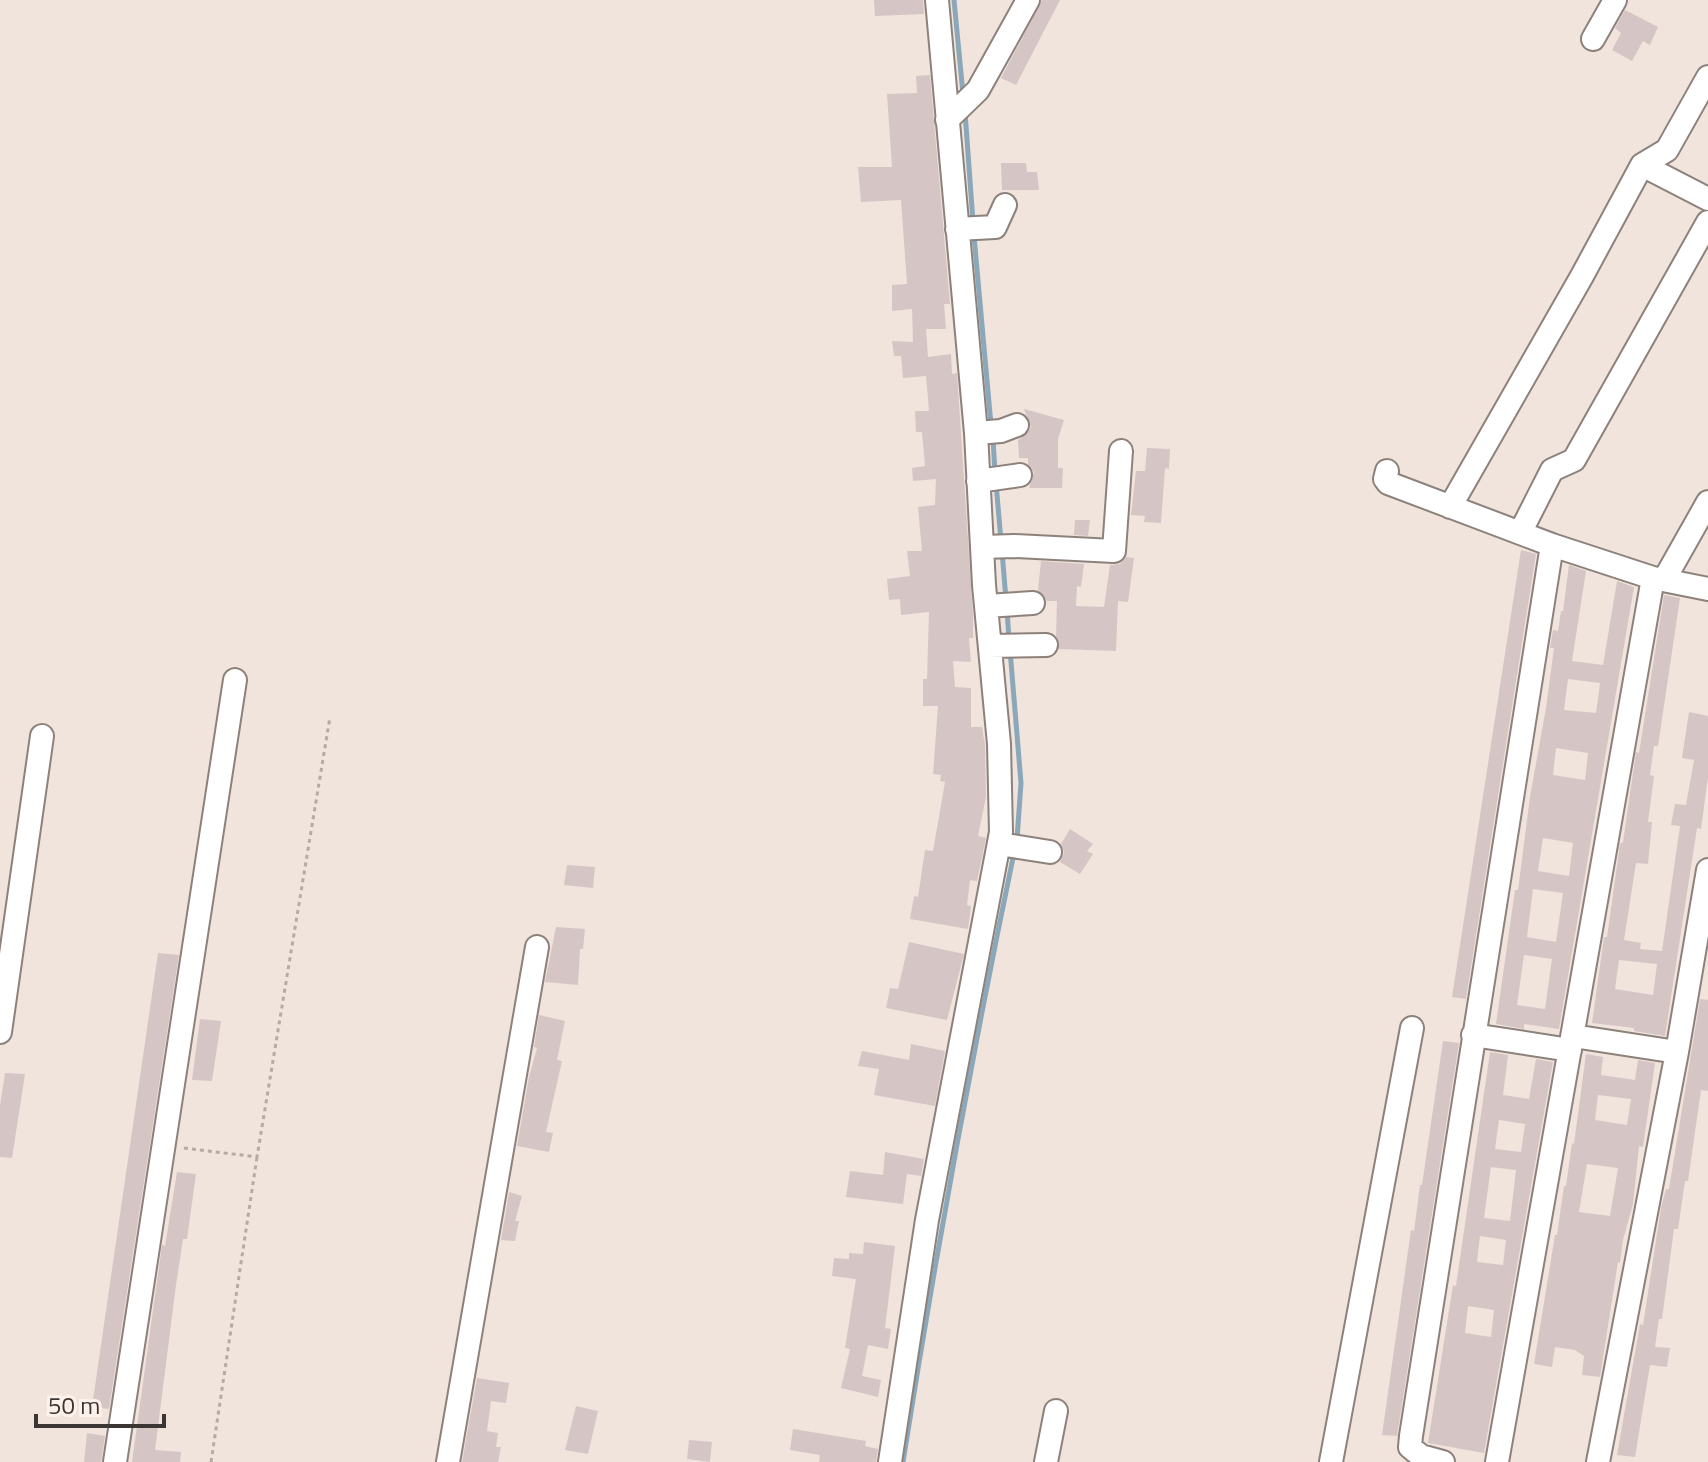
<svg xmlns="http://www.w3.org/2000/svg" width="1708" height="1462" viewBox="0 0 1708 1462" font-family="'Titillium Web',sans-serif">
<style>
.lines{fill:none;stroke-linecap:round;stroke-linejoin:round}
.stream{stroke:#8ba7ba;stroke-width:5}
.building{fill:#d5c6c5;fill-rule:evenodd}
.minor-casing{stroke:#8d817b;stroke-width:26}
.path{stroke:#b4aba5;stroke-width:3;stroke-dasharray:4 4;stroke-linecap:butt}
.minor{stroke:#fff;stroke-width:22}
</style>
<rect width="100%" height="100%" fill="#f0e4dc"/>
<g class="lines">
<path class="stream" d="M954,0L963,94
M965,112L973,222
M974,236L991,425
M993,439L995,473
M996,483L1001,541
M1002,551L1006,600
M1007,610L1009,640
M1010,650L1021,783L1017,839
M903,1462C935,1258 972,1055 1014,853"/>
</g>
<path class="building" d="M874,0H923L924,14L875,16Z
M1042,0H1060L1016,85L1001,78Z
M1625,10L1658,27L1650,45L1643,41L1632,61L1612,50L1621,33L1615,28Z
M930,75L950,304H944L946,329H926L928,357L951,354L952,374L957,373L973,615V638H969L971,662L953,661L955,687L971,688V727H982L985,745L986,797L978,836L986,838L977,881L970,880L967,905L971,906L968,929L910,919L914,896L918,897L925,850L933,851L945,782L940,781L941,775L933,774L938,706H923V679H927L929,612L901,615L900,599L889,600L887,579L910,576L907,551H922L918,507L935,505L936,479L913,481L912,468L925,466L922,432H916L915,411H929L926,376L903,378L901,356H894L892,341L913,342L912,309L892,311V285L907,284L901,200L861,202L858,167H892L887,94L917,93L916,76Z
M1001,163H1026L1027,172H1037L1039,190H1002Z
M1024,409L1064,420L1058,439V468H1063L1062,488H1029L1034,472L1028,464V458H1019L1018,440L1027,434L1031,427Z
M1147,448L1170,449L1169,469L1165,468L1161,523L1144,522L1145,516L1131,515L1136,471H1145Z
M1075,520H1090L1088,536L1074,535Z
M1521,550L1536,554L1466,999L1452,997Z
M1126,557L1134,558L1128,602L1118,601L1116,651L1059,649L1056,636L1057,601H1047L1038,590L1041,561L1084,564L1081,587L1077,586L1076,606L1104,607L1110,565L1120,564Z
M1569,565L1586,571L1572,661L1603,665L1617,581L1634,587L1559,1029L1524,1024V1029L1496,1024L1515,890H1518L1530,797L1546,708L1554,648H1550L1553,630L1558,631L1561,611H1563ZM1568,679L1600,683L1596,713L1564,710ZM1556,748L1588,753L1585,780L1553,775ZM1543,838L1573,843L1569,876L1538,871ZM1533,889L1563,893L1556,942L1527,937ZM1524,955L1552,959L1545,1009L1517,1005Z
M1664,595L1680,598L1658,746H1654L1650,775L1654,776L1648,822H1652L1648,864L1636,863L1624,940L1641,943L1640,949L1662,951L1680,826L1671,825L1675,804L1686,805L1694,760L1682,758L1689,712L1708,716V777L1704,807L1701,829L1697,828L1665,1036L1634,1031V1028L1592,1023L1604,937H1607L1620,844L1623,842L1636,752L1639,753ZM1619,960L1657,964L1653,995L1615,989Z
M1070,829L1093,844L1087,851L1093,854L1080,874L1060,862L1064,853L1061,844Z
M567,865L595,867L593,888L564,885Z
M556,927L585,929L583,949H580L578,985L545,982Z
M909,942L964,954L947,1020L886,1008L890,988L898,989Z
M158,953L179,955L109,1409L92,1407Z
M1700,999L1708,1000V1091L1701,1090L1688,1181H1685L1678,1229H1674L1662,1319H1659L1655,1347L1670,1348L1667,1367L1650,1365L1635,1457L1617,1455L1640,1324L1643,1325L1661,1208L1666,1189H1669Z
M539,1015L565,1021L557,1060L562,1061L546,1132L553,1133L549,1152L517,1146L529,1077L537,1048L534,1047Z
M200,1019L221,1021L212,1081L192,1080Z
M1443,1041L1459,1043L1397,1436L1382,1435L1411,1230L1414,1231L1420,1185H1422Z
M911,1044L945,1051L935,1106L874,1095L879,1069L858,1066L862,1051L909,1060Z
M1490,1052L1508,1055L1503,1095L1529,1099L1536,1059L1553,1062L1484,1453L1428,1443L1453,1285L1456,1286ZM1499,1120L1525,1124L1521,1152L1495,1149ZM1491,1167L1516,1170L1510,1221L1484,1218ZM1480,1236L1506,1240L1503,1265L1477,1262ZM1468,1306L1494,1310L1491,1337L1465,1333Z
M1586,1054L1603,1057L1601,1075L1635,1080L1638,1060L1655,1063L1643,1147L1639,1146L1633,1204L1623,1240L1620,1263L1618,1262L1600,1377L1582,1375L1584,1356L1575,1350L1555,1347L1552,1367L1534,1364L1555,1235H1557L1564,1186H1566L1572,1143L1574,1144ZM1598,1095L1631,1099L1627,1125L1595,1120ZM1587,1164L1618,1168L1610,1216L1579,1212Z
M5,1073L25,1074L12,1158L0,1157V1106Z
M885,1152L924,1159L921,1176L907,1174L903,1204L846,1197L850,1171L883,1175Z
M177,1172L196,1174L187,1239H183L176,1285L155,1450L181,1452L180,1462H132L162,1245L165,1246Z
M509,1192L522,1196L515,1221H519L515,1241L501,1240Z
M864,1242L895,1246L885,1328L891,1329L888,1349L868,1345L862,1376L881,1380L878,1397L841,1388L850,1349L845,1348L856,1279L832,1276L834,1258L849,1259V1253L863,1254Z
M477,1378L509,1383L506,1403L491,1401L487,1431L498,1433L496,1447H501L498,1462H462Z
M576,1406L598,1411L588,1454L565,1450Z
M793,1429L866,1441L865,1446L878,1449L876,1462H819L820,1455L790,1450Z
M87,1433L105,1436L101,1462H84Z
M689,1440L712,1442L710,1462L687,1459Z"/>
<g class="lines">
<defs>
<path id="minor" d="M1593,39L1615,0
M947,120L978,90L1028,0
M1642,165L1708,199
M957,229L995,227L1005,205
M976,433L1001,431L1017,425
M1387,471L1385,479L1388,483L1552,545
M978,481L1020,475
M1450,507L1582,276L1642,165L1667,150L1708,77
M1520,533L1552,470L1574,460L1708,222
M983,547L1014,546L1114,551L1121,451
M1664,580L1708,502
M986,606L1033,603
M990,646L1046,645
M999,844L1050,852
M0,1032L42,736
M1473,1035L1570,1050
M1573,1036L1677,1052
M115,1462L235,680
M448,1462L537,947
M890,1462L927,1220L1001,832L999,744L984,585L976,433L937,0
M1046,1462L1056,1411
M1331,1462L1412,1028
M1443,1462L1421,1456L1410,1447L1411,1436L1552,545L1653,578L1708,589
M1497,1462L1653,578
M1598,1462L1677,1052L1708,870"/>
</defs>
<use href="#minor" class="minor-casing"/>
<path class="path" d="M184,1148L257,1157L330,717
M211,1462L257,1157"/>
<use href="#minor" class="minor"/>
</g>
<path d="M36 1414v12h128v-12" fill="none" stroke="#3b3634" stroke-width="4"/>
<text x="48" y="1414" font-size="24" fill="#3b3634" stroke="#fef1e9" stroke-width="6" paint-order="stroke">50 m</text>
</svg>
